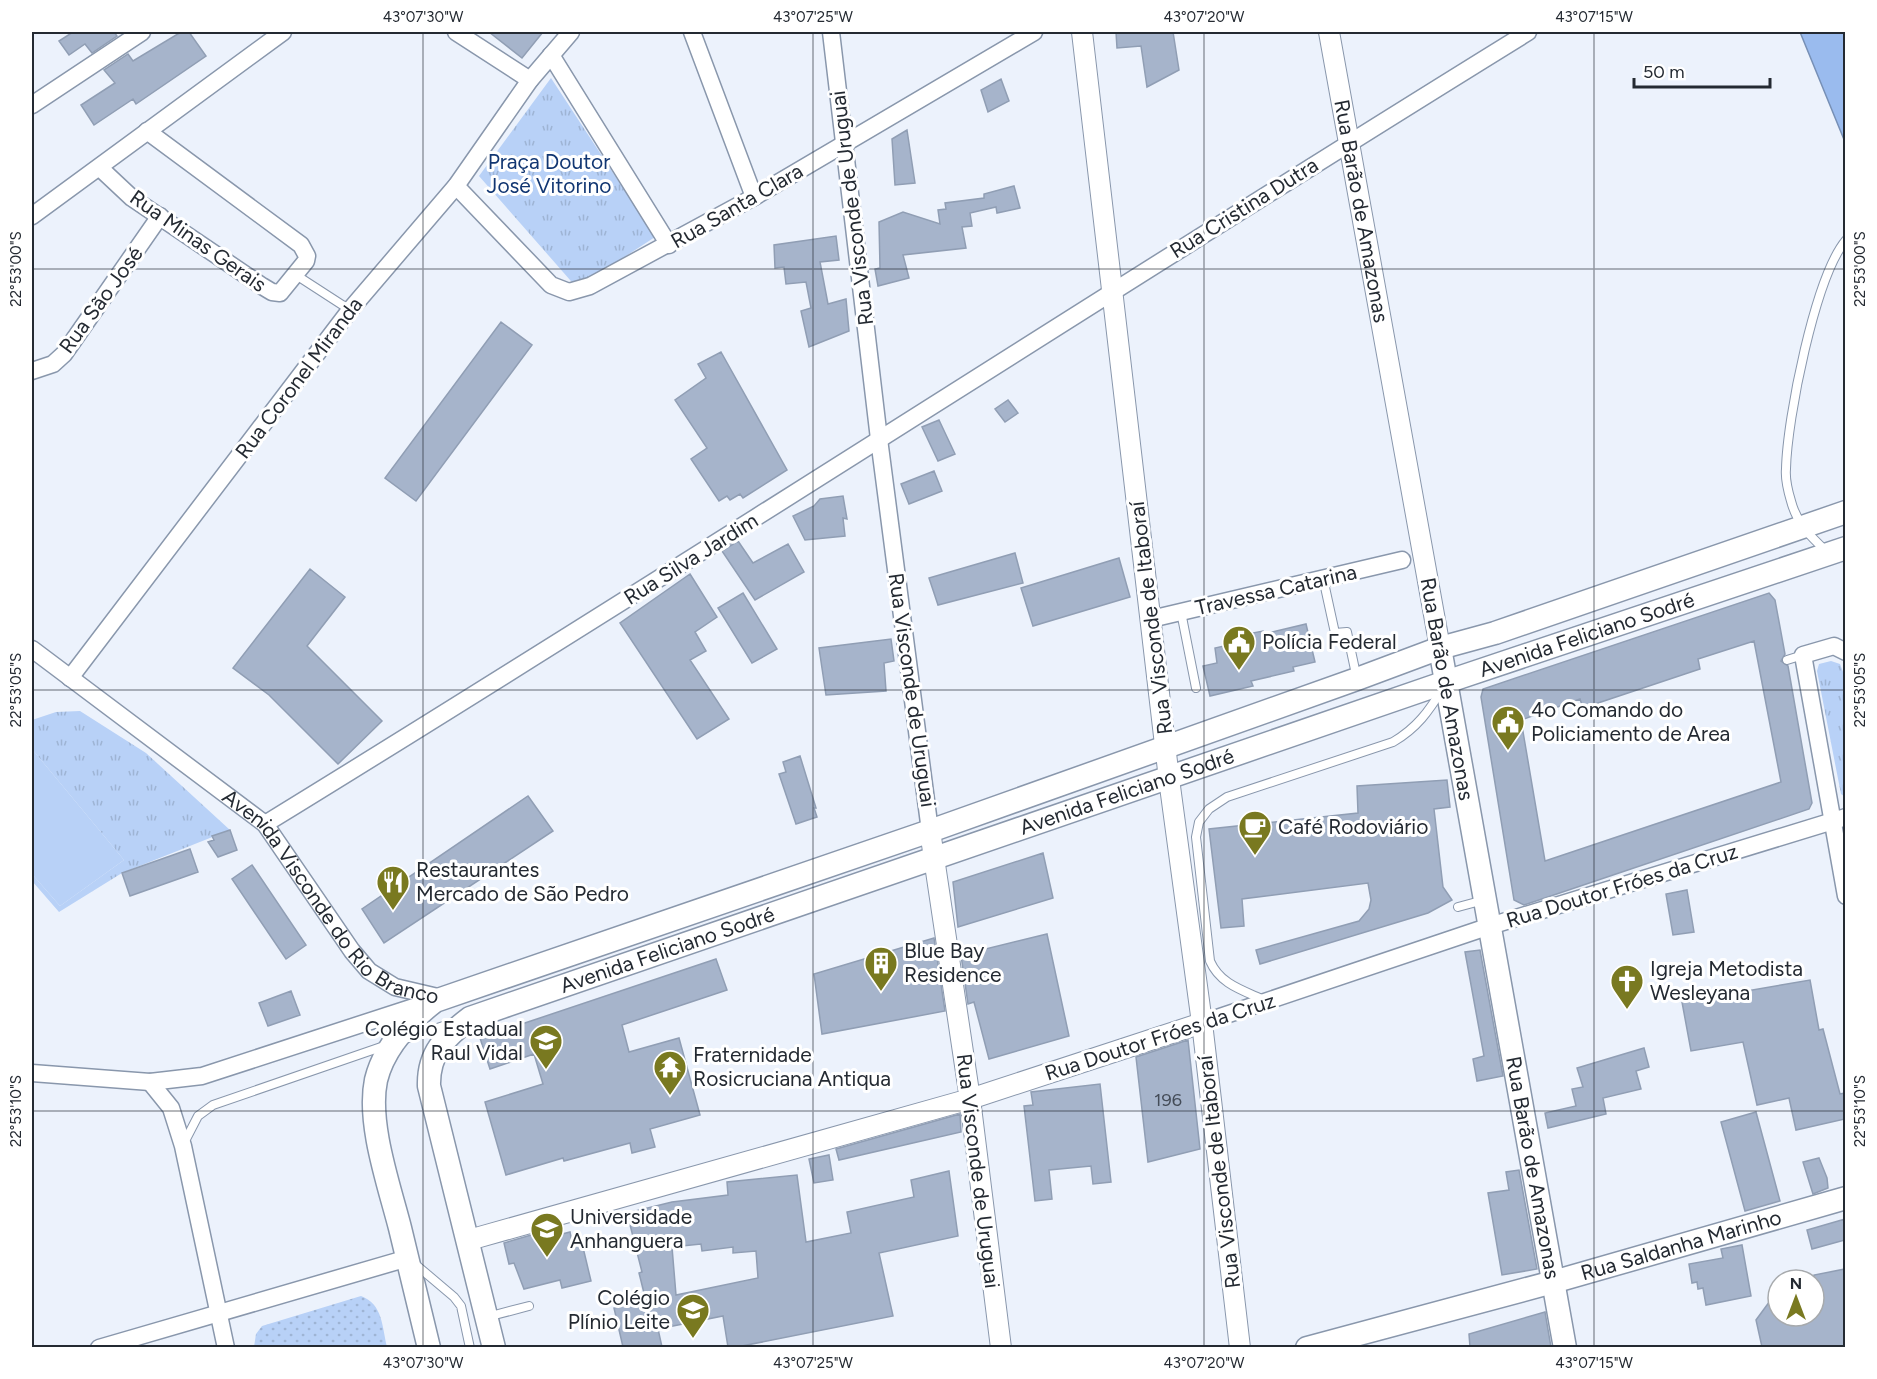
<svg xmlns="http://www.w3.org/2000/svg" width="1877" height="1379" viewBox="0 0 1877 1379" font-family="Figtree,sans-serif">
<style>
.grass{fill:url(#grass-dots)}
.park{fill:url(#park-tufts)}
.garden{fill:#b8d1f7}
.water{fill:#9abbee;stroke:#7790b6;stroke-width:1.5}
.building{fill:#a6b4cb;stroke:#909eb4;stroke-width:1.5;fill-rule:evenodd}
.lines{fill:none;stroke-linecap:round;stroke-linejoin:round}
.service-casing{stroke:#8997ac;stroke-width:10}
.minor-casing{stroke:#8997ac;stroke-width:19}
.tertiary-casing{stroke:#8997ac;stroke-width:22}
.secondary-casing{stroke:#8997ac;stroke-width:25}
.service{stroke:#fff;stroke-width:8}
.minor{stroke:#fff;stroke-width:16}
.tertiary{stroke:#fff;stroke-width:20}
.secondary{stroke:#fff;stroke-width:22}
.ticks{fill:none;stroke:#242a32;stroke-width:1.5;stroke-opacity:0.45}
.labels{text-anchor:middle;stroke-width:6;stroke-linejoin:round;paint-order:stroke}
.number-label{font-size:18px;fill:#444c58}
.park-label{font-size:21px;fill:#113672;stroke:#fff}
.street-label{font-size:21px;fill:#242a32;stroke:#fff}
.poi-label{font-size:21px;fill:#242a32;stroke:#fff;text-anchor:start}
.neatline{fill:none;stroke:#242a32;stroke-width:2}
.ticks-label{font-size:15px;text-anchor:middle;fill:#242a32}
</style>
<defs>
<pattern id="grass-dots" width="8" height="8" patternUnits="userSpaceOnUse" patternTransform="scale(1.5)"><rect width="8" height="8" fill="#b8d1f7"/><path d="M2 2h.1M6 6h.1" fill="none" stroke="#9eb4d4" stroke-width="1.8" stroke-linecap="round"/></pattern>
<pattern id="park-tufts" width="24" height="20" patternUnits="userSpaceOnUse" patternTransform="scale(1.5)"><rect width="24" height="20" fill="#b8d1f7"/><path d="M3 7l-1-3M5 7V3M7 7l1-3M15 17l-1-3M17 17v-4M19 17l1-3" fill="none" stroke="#9eb4d4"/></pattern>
</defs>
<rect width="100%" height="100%" fill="#ecf2fc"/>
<path class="grass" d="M361,1296C383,1304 382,1327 387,1347H254L256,1334L262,1326Z"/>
<path class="park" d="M551,78L655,237L577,288L479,176Z
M1831,661L1840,664L1845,677V797L1841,794L1817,671L1819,664Z
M80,711L146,753L230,830L122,873L59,912L32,881V874L60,906L124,860L32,749V720L56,712Z"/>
<path class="garden" d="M32,749L124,860L60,906L32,874Z"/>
<path class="water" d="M1800,32H1845V142Z"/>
<path class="building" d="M73,32H114L117,36L92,53L85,44L69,55L59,41Z
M181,32H189L206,56L136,104L133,99L94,125L81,105L115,83L104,70L128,54L133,61Z
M489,32H543L522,58Z
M1116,32H1173L1179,70L1147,87L1141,46L1117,48Z
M1001,79L1009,101L988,112L981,90Z
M907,130L915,183L895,185L892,139Z
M1014,186L1020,208L997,213L996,207L970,213L972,226L962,227L966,248L903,255L909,278L878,286L875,269L880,268L879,222L903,212L940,224L938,210L946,209L945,203L984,198V194Z
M836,236L839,260L820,262L828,304L846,299L849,331L809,347L801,311L811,308L806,282L786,284L784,267L775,268L774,245Z
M501,322L532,345L416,501L385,478Z
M721,352L787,470L743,498L740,494L730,500L727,496L719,501L691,459L707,448L675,400L706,378L698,364Z
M1008,400L1018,413L1005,422L995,409Z
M939,420L955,454L938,461L922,427Z
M934,471L942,491L909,504L901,484Z
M843,496L847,519L843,518L845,536L805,540L793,516L814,506L820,499Z
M738,541L753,563L788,544L804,572L755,600L722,551Z
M1015,553L1023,583L938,605L929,578Z
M1119,558L1130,597L1033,626L1021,588Z
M310,569L345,597L307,646L382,721L338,764L269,695L233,668Z
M690,574L717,617L695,632L706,651L690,660L729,719L697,739L620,623Z
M743,593L777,649L752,663L718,608Z
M1769,593L1775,600L1785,654L1781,661L1788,666L1812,803L1809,809L1533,902L1524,905L1514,900L1481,697L1483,689ZM1754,641L1781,782L1545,861L1521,720L1580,699L1583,708L1700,669L1698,659Z
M1306,624L1315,662L1293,667L1294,671L1251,681L1253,686L1210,696L1203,666L1217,663L1215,648L1242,642V635L1263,631L1264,634Z
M891,639L894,661L884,663L886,691L826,695L819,648Z
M800,756L816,808H814L817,817L796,824L779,774L786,772L783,762Z
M1447,780L1450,807L1434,809L1443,887L1452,900L1428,913L1260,964L1256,950L1359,921L1369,909L1371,900L1368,883L1242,899L1244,926L1221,928L1209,829L1358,813L1357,786Z
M528,796L553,831L384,943L362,909Z
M230,830L237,850L218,857L208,842L214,840L212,836Z
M190,849L198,872L130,896L122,873Z
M1043,853L1053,898L958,927L953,882Z
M252,865L306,945L286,959L232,879Z
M1687,890L1694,932L1673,935L1666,894Z
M1047,934L1069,1036L989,1059L974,1002L968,1004L961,955Z
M934,938L945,1011L822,1034L814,974Z
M1480,950L1503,1076L1477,1081L1473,1059L1484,1056L1465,952Z
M716,959L727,990L622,1025L629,1052L679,1038L700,1115L650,1129L655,1147L632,1153L630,1143L564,1161L563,1158L506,1175L485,1102L543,1084L534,1054L490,1069L480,1038Z
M1810,980L1819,1030L1823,1029L1840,1094L1845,1093V1119L1796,1130L1789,1098L1757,1105L1743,1042L1691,1051L1682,1002Z
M291,991L300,1015L268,1026L259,1003Z
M1188,1040L1200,1149L1148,1162L1136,1057Z
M1644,1048L1649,1067L1636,1071L1641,1089L1603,1098L1606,1114L1548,1128L1545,1113L1576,1106L1572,1089L1583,1087L1577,1068Z
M1100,1084L1111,1182L1093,1184L1091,1166L1049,1170L1052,1199L1035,1201L1024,1106L1033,1105L1031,1092Z
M1756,1112L1780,1201L1745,1211L1721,1122Z
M960,1114L961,1132L839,1160L836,1149Z
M829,1155L833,1180L814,1183L809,1159Z
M1819,1158L1827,1178L1828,1188L1813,1194L1803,1162Z
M1519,1170L1537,1269L1502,1275L1488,1193L1509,1190L1506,1172Z
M949,1171L958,1236L879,1253L893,1316L737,1347H728L723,1316L658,1329L662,1347H623L614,1308L646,1301L639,1273L642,1272L627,1213L672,1202L728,1195L727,1182L797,1175L806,1242L851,1233L847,1212L914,1197L911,1180ZM701,1244L702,1251L733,1247V1253L756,1251L758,1278L676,1295L672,1247Z
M1845,1219V1240L1812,1249L1807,1230Z
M545,1231L547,1238L570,1232L572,1242L581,1239L591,1281L562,1288L560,1280L524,1289L514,1263L509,1264L504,1243Z
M1742,1245L1751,1296L1706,1305L1703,1288L1698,1289L1697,1282L1692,1283L1689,1264L1723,1258L1721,1249Z
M1845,1269V1347H1762L1756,1320L1778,1290V1316H1814V1275Z
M1545,1312L1551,1347H1470L1469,1334Z"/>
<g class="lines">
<defs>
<path id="service" d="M296,275L350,310
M1827,552C1810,536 1797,524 1791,501C1788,491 1785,479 1786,469C1787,419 1815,277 1846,240
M1323,578L1335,633L1347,632L1357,679
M1181,612L1196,688
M1787,660L1803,655
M1458,907L1484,900
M1264,1000C1242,990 1220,984 1210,961L1196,837L1199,822L1209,809L1227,797L1393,742C1417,728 1429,711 1443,688
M402,1040L452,1023
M184,1143L198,1116L213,1105L387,1045
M415,1264L454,1297L461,1306L470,1348
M487,1317L529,1306"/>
<g id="minor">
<path d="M456,32L530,80"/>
<path d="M692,32L754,197"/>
<path d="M831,32L879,439L930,831"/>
<path d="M551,55L669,245"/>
<path d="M32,105L142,32"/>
<path d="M100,168L132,198L262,286L272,292L280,293L306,261L307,256L301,245L147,131"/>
<path d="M456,186L551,285L569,292L590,286L754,197L1034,32"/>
<path d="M32,216L283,32"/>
<path d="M32,371L53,364L64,354L160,216"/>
<path d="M1151,619L1402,560"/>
<path id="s1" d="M32,649L265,824L352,951L369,971L395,987L442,998"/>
<path d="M1846,652L1834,646L1803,655L1846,896"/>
<path d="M70,678L350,310L456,186L530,80L571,32"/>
<path d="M265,824C689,564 1105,293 1528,32"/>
<path d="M1202,1023L1490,926L1846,817"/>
<path d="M32,1073L150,1082L202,1076L429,1002"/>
<path d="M150,1082L171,1108L183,1146L226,1348"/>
<path d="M99,1348L408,1258"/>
</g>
<g id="tertiary">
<path d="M1082,32L1169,779L1202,1023L1240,1348"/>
<path id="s2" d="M1329,32L1440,648"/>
<path d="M930,831L970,1099L1001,1348"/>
<path d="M469,1240L970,1099L1202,1023"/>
</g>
<g id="secondary">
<path id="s3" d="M1440,648L1565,1348"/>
<path d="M429,1348C419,1308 410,1268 400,1228C389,1185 367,1123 376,1080C384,1047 409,1021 435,1001L930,831L1357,679L1440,648L1495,633L1846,512"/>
<path id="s4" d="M494,1348L429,1086C428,1053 445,1037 470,1018L1446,682L1846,548"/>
<path id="s5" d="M1307,1348L1553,1282L1846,1198"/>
</g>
</defs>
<use href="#service" class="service-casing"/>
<use href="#minor" class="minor-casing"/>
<use href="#tertiary" class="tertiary-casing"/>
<use href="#secondary" class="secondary-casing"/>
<use href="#service" class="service"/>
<use href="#minor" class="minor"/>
<use href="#tertiary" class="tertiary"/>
<use href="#secondary" class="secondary"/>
</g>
<path class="ticks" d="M33,32V1348M423,32V1348M813,32V1348M1204,32V1348M1594,32V1348M32,269H1846M32,690H1846M32,1111H1846"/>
<defs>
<symbol id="civic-pin" viewBox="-11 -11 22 30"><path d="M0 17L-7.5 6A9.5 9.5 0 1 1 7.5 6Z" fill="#797920" stroke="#fff"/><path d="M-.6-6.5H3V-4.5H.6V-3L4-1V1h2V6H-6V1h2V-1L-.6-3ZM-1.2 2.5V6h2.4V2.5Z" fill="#fff"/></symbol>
<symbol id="cafe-pin" viewBox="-11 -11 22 30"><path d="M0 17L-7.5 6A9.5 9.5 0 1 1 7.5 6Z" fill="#797920" stroke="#fff"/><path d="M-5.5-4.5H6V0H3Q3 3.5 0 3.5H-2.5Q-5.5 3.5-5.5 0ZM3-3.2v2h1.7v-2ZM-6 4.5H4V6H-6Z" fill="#fff"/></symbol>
<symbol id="restaurant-pin" viewBox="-11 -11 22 30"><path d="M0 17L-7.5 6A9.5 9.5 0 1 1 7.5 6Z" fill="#797920" stroke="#fff"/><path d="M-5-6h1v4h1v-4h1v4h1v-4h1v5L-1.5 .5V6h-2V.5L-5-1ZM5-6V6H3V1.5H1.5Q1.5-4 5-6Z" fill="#fff"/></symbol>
<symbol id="building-pin" viewBox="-11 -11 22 30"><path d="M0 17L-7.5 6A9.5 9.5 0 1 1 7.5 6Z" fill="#797920" stroke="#fff"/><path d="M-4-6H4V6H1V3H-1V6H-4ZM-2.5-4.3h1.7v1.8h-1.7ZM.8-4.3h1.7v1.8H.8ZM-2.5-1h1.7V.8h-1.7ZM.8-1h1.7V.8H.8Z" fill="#fff"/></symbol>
<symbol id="church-pin" viewBox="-11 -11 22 30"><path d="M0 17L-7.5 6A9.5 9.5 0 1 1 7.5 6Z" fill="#797920" stroke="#fff"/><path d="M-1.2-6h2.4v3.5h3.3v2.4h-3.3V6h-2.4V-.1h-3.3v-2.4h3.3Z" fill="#fff"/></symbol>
<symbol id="school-pin" viewBox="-11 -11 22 30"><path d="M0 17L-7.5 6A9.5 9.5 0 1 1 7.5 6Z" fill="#797920" stroke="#fff"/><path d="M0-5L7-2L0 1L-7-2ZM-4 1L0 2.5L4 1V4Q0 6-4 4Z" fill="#fff"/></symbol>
<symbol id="temple-pin" viewBox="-11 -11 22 30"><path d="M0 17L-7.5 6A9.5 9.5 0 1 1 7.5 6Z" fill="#797920" stroke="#fff"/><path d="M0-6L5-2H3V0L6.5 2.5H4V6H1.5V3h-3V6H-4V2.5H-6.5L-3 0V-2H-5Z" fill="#fff"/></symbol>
<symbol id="university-pin" viewBox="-11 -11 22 30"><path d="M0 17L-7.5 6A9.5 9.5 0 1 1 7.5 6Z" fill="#797920" stroke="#fff"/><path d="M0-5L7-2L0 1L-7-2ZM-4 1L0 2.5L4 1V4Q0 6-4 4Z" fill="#fff"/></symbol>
</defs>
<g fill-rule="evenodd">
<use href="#civic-pin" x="1220" y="623" width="38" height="52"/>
<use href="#civic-pin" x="1489" y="703" width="38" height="52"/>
<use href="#cafe-pin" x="1236" y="808" width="38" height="52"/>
<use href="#restaurant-pin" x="374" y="863" width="38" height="52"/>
<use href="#building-pin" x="862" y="944" width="38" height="52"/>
<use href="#church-pin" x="1608" y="962" width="38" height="52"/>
<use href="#school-pin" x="527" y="1022" width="38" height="52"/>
<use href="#temple-pin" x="651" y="1048" width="38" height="52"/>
<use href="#university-pin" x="528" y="1210" width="38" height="52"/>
<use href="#school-pin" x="674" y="1291" width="38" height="52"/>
</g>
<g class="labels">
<g class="number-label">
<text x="1168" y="1106">196</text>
</g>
<g class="park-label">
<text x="549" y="169">Praça Doutor<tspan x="549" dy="24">José Vitorino</tspan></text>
</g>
<g class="street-label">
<text transform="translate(737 206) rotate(-30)" y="7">Rua Santa Clara</text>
<text transform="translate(852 208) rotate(-97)" y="7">Rua Visconde de Uruguai</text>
<text transform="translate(1244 208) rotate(-32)" y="7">Rua Cristina Dutra</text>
<text dy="7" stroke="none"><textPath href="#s2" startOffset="182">Rua Barão de Amazonas</textPath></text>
<text transform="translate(198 241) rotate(35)" y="7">Rua Minas Gerais</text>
<text transform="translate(101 300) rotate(-54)" y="7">Rua São José</text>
<text transform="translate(299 378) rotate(-53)" y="7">Rua Coronel Miranda</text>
<text transform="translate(691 559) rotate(-32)" y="7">Rua Silva Jardim</text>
<text transform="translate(1276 590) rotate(-13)" y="7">Travessa Catarina</text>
<text transform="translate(1151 618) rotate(-97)" y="7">Rua Visconde de Itaboraí</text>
<text dy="7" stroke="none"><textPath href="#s4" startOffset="1534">Avenida Feliciano Sodré</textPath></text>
<text transform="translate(1447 689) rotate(80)" y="7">Rua Barão de Amazonas</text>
<text transform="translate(912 690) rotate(82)" y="7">Rua Visconde de Uruguai</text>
<text dy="7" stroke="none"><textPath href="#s4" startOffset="1048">Avenida Feliciano Sodré</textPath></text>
<text transform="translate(1622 886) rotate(-17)" y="7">Rua Doutor Fróes da Cruz</text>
<text dy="7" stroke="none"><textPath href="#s1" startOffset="394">Avenida Visconde do Rio Branco</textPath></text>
<text dy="7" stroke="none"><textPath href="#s4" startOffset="562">Avenida Feliciano Sodré</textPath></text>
<text transform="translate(1160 1037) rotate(-18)" y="7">Rua Doutor Fróes da Cruz</text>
<text dy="7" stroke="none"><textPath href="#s3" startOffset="528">Rua Barão de Amazonas</textPath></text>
<text transform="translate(978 1171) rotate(83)" y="7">Rua Visconde de Uruguai</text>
<text transform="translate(1219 1172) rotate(-97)" y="7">Rua Visconde de Itaboraí</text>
<text dy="7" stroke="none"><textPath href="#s5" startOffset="388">Rua Saldanha Marinho</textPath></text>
</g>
<g class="poi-label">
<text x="1262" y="649">Polícia Federal</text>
<text x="1531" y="717">4o Comando do<tspan x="1531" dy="24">Policiamento de Area</tspan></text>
<text x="1278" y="834">Café Rodoviário</text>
<text x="416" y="877">Restaurantes<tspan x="416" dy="24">Mercado de São Pedro</tspan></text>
<text x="904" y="958">Blue Bay<tspan x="904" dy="24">Residence</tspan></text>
<text x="1650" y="976">Igreja Metodista<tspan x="1650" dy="24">Wesleyana</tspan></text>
<text x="523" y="1036" text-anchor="end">Colégio Estadual<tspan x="523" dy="24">Raul Vidal</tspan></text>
<text x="693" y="1062">Fraternidade<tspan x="693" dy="24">Rosicruciana Antiqua</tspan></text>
<text x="570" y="1224">Universidade<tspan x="570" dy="24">Anhanguera</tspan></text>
<text x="670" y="1305" text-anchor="end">Colégio<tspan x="670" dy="24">Plínio Leite</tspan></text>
</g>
</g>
<rect width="1877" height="1379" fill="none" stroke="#ffffff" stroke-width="66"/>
<g transform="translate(1796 1298)"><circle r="28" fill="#ffffff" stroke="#a7aaad" stroke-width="1.5"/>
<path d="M0-4.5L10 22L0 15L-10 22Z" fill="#797920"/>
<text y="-9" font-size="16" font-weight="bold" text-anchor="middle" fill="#242a32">N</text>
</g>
<path d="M1634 78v9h136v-9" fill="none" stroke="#242a32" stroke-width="3"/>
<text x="1643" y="78" font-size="18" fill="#242a32" stroke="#ffffff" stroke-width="4.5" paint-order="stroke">50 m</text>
<rect x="33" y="33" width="1811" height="1313" class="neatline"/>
<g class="ticks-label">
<text x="423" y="22">43°07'30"W</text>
<text x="813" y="22">43°07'25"W</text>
<text x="1204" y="22">43°07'20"W</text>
<text x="1594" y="22">43°07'15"W</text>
<text transform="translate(16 269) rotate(-90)" y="5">22°53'00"S</text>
<text transform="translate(1860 269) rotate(-90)" y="5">22°53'00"S</text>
<text transform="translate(16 690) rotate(-90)" y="5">22°53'05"S</text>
<text transform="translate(1860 690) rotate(-90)" y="5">22°53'05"S</text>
<text transform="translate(16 1111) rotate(-90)" y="5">22°53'10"S</text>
<text transform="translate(1860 1111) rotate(-90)" y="5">22°53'10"S</text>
<text x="423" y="1368">43°07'30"W</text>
<text x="813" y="1368">43°07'25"W</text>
<text x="1204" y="1368">43°07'20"W</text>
<text x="1594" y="1368">43°07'15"W</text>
</g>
</svg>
